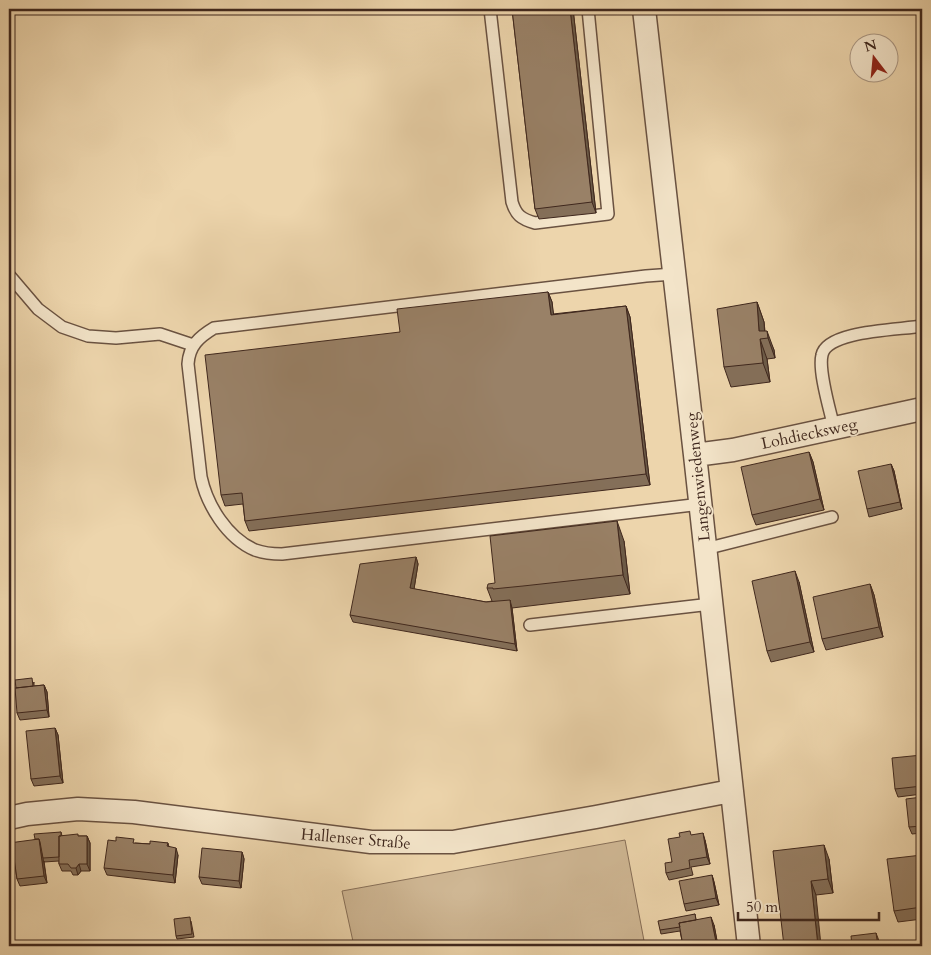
<svg xmlns="http://www.w3.org/2000/svg" width="931" height="955" viewBox="0 0 931 955" font-family="Cardo,serif">
<style>
.green{fill:#cfb794;stroke:#876f58}
.lines{fill:none;stroke-linecap:round;stroke-linejoin:round}
.lane-casing{stroke:#6a5241;stroke-width:14}
.street-casing{stroke:#6a5241;stroke-width:25}
.lane{stroke:#f3e4c9;stroke-width:11}
.street{stroke:#f3e4c9;stroke-width:22}
.wall{fill:#846f59;stroke:#3f271d}
.shaded-wall{fill:#6b5a48;stroke:#3f271d}
.building{fill:#998167;stroke:#3f271d}
.labels{text-anchor:middle;stroke-width:4;stroke-linejoin:round;paint-order:stroke}
.street-label{font-size:16px;fill:#3f271d;stroke:#f3e4c9}
</style>
<rect width="100%" height="100%" fill="#edd5ac"/>
<filter id="stains"><feTurbulence type="fractalNoise" baseFrequency=".004" numOctaves="4"/><feColorMatrix values="0 0 0 0 .2 0 0 0 0 .09 0 0 0 0 .02 0 0 0 .5 -.17"/></filter>
<radialGradient id="worn" r=".72"><stop offset=".6" stop-color="#630" stop-opacity="0"/><stop offset="1" stop-color="#630" stop-opacity=".3"/></radialGradient>
<path class="green" d="M625,840L645,946H354L342,891Z"/>
<g class="lines">
<defs>
<path id="lane" d="M490,9L512,202C516,215 521,219 535,223L608,214L588,9
M674,274L646,276L214,328C199,337 189,346 188,364L201,477C207,505 227,538 255,550C263,553 273,554 282,554L701,504
M9,275L38,309L62,327L88,336L116,338L160,334L193,345
M834,428C830,410 818,371 822,355C827,330 901,330 922,326
M705,549L832,517
M530,625L711,604"/>
<path id="street" d="M644,9L695,455L749,946
M695,455L733,450L922,409
M9,818L27,814L78,809L134,812L371,842H453L596,817L731,791"/>
</defs>
<use href="#lane" class="lane-casing"/>
<use href="#street" class="street-casing"/>
<use href="#lane" class="lane"/>
<use href="#street" class="street"/>
</g>
<path class="wall" d="M512,9H573L596,213L539,219L535,209Z
M548,292L552,302L553,314L626,306L630,317L650,485L249,531L245,521L243,504L225,506L221,495L400,332Z
M757,302L764,322L765,331L774,350L775,358L767,359L770,382L731,387L724,367Z
M809,452L813,462L824,510L756,525L752,515Z
M891,464L894,471L902,509L869,517L867,509Z
M624,541L630,594L512,608L517,651L353,622L350,615L416,557L418,564L414,589L486,602L492,601L487,588Z
M799,582L814,652L771,662L767,651Z
M870,584L874,595L883,637L826,650L822,639Z
M34,682V686L44,685L47,692L49,717L20,720L17,713Z
M55,728L58,735L63,783L34,786L31,779Z
M922,755V794L898,797L895,789Z
M922,797V833L912,834L909,827Z
M61,832L62,836H87L90,843V871H81L78,875H73L71,871H62L59,864V861L44,862V861L47,883L20,886L17,879L15,865H14L11,858L35,839Z
M692,835L705,840L710,864L691,867L693,875L669,880L666,873L672,862Z
M135,843L150,844L168,843L169,847L178,855L175,883L107,875L104,868Z
M773,851L829,859L833,893L816,895Z
M242,852L244,859L241,888L202,884L199,877Z
M922,855V919L898,922L894,911Z
M712,875L714,882L719,905L686,911L684,904Z
M695,914L696,920L714,925L718,946H683L680,931L661,934L660,930Z
M191,921L194,937L177,939L176,936Z"/>
<path class="shaded-wall" d="M570,9H573L596,213L592,202Z
M548,292L552,302L555,325L551,315Z
M757,302L764,322L765,338L759,331Z
M626,306L630,317L650,485L646,474Z
M767,331L774,350L775,358L768,338Z
M760,339L767,359L770,382L763,363Z
M809,452L813,462L824,510L820,499Z
M891,464L894,471L902,509L900,502Z
M617,521L624,541L630,594L623,575Z
M416,557L418,564L413,595L410,588Z
M795,571L799,582L814,652L810,642Z
M870,584L874,595L883,637L879,627Z
M510,600L512,608L517,651L515,644Z
M44,685L47,692L49,717L47,710Z
M55,728L58,735L63,783L60,776Z
M703,833L705,840L710,864L707,857Z
M87,836L90,843V871L87,864Z
M39,839L42,846L43,858L47,883L44,876Z
M824,845L829,859L833,893L828,879Z
M176,848L178,855L175,883L173,875Z
M242,852L244,859L241,888L239,881Z
M79,864L81,871L78,875L76,868Z
M712,875L714,882L719,905L716,898Z
M811,881L816,895L821,946H818Z
M711,917L714,925L718,946L716,942Z
M876,933L881,946H878Z"/>
<path class="building" d="M512,9H570L592,202L535,209Z
M548,292L551,315L626,306L646,474L245,521L242,493L221,495L205,355L400,332L397,309Z
M757,302L759,331H767L768,338L760,339L763,363L724,367L717,309Z
M809,452L820,499L752,515L741,467Z
M891,464L900,502L867,509L858,471Z
M617,521L623,575L523,586L493,589V588H487L488,584L495,583L490,536Z
M416,557L410,588L486,602L510,600L515,644L350,615L360,564Z
M795,571L810,642L767,651L752,581Z
M870,584L879,627L822,639L813,597Z
M32,678L33,686L16,688L15,680Z
M44,685L47,710L17,713L15,688Z
M55,728L60,776L31,779L26,731Z
M922,755V786L895,789L892,758Z
M922,797V826L909,827L906,799Z
M690,831L691,835L703,833L707,857L689,860L690,868L666,873L665,863L672,862L668,839L680,837L679,833Z
M61,832V836H59V857L43,858L40,842L39,839H35L34,834Z
M78,834V836H87V864H79L76,868H71L68,864H59V836Z
M116,837L134,839L133,843L150,844V841L168,843L167,846L176,848L173,875L104,868L108,840L116,841Z
M39,839L44,876L17,879L14,858H11L9,843Z
M824,845L828,879L811,881L818,946H784L773,851Z
M202,848L242,852L239,881L199,877Z
M922,855V907L894,911L887,859Z
M712,875L716,898L684,904L679,881Z
M695,914L696,920L679,923L680,927L660,930L658,921Z
M190,917L192,934L176,936L174,919Z
M711,917L716,942L692,946H683L679,923Z
M876,933L878,946H852L851,936Z"/>
<g class="labels">
<g class="street-label">
<text transform="translate(809 433) rotate(-12)" y="6">Lohdiecksweg</text>
<text transform="translate(697 477) rotate(-96)" y="6">Langenwiedenweg</text>
<text transform="translate(356 838) rotate(5)" y="6">Hallenser Straße</text>
</g>
</g>
<rect width="931" height="955" fill="none" stroke="#edd5ac" stroke-width="30"/>
<rect x="10" y="10" width="911" height="935" fill="none" stroke="#3f271d" stroke-width="2.5"/>
<rect x="15" y="15" width="901" height="925" fill="none" stroke="#3f271d"/>
<g transform="translate(874 58) rotate(344)"><circle r="24" fill="#f3e4c9" stroke="#ab9884"/>
<path d="M0-4L9 19L0 12L-9 19Z" fill="#8f2418"/>
<text y="-8" font-size="14" font-weight="bold" text-anchor="middle" fill="#3f271d">N</text>
</g>
<path d="M738 912v8h141v-8" fill="none" stroke="#3f271d" stroke-width="2.5"/>
<text x="746" y="912" font-size="15" fill="#3f271d" stroke="#f3e4c9" stroke-width="4" paint-order="stroke">50 m</text>
<rect width="100%" height="100%" filter="url(#stains)"/>
<rect width="100%" height="100%" fill="url(#worn)"/>
</svg>
